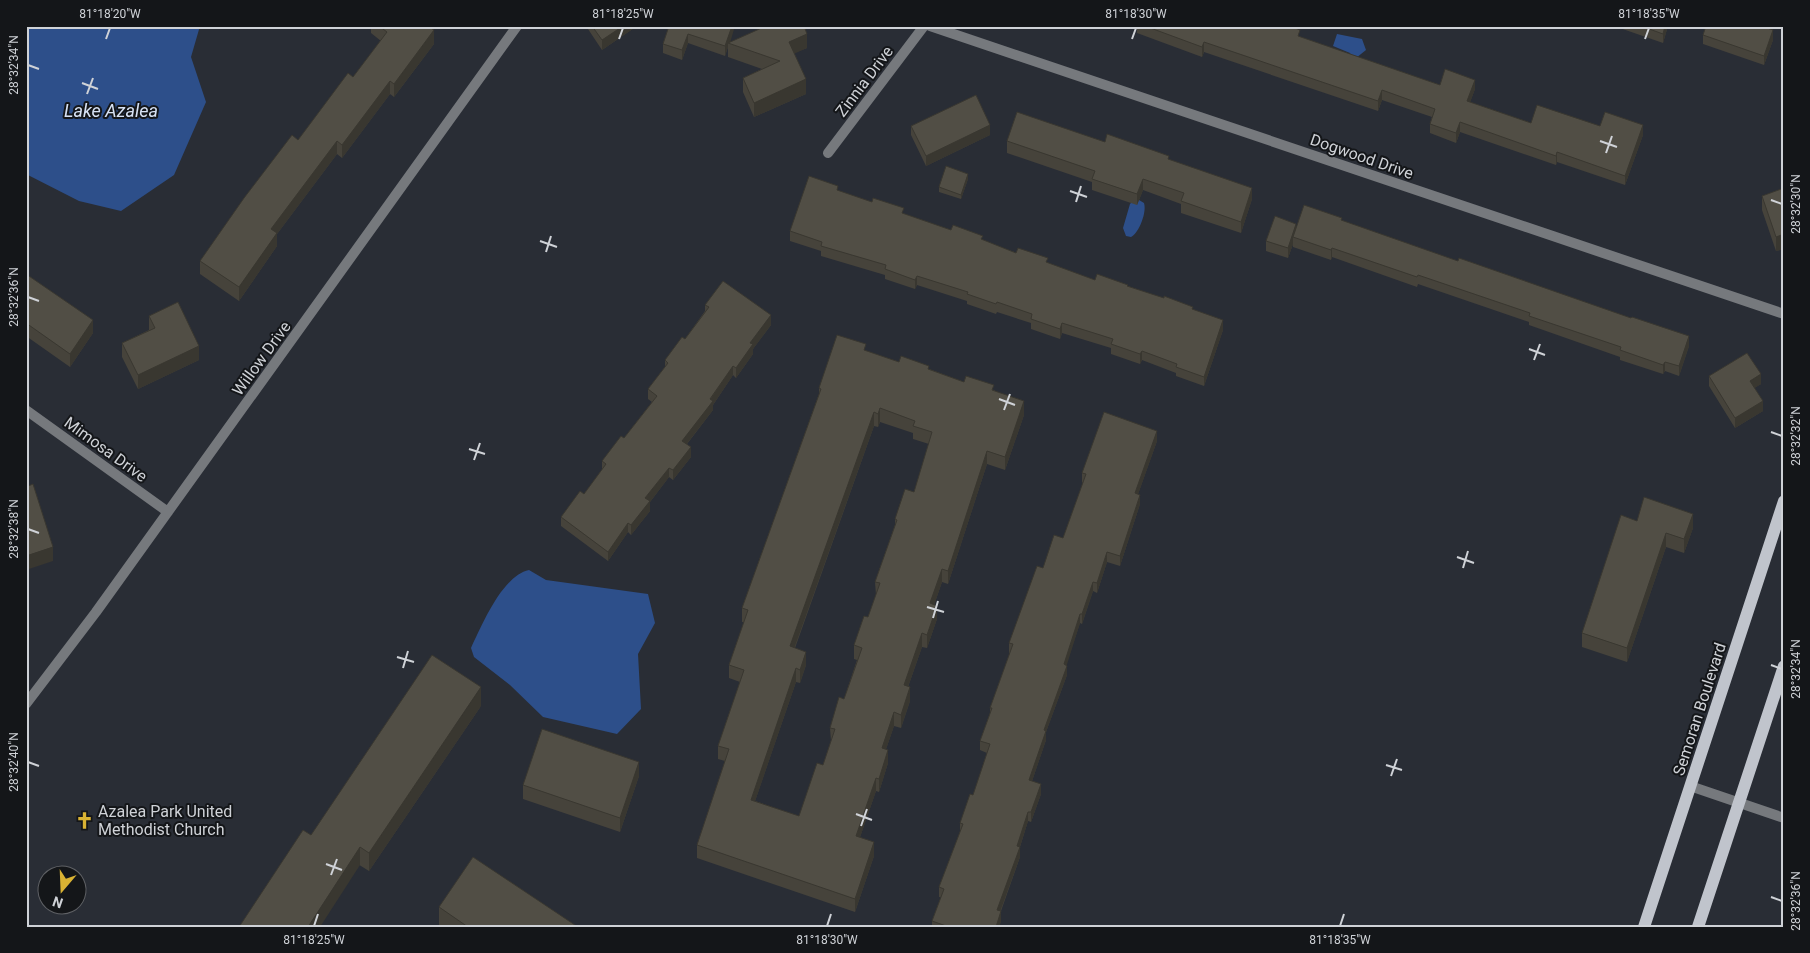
<svg xmlns="http://www.w3.org/2000/svg" width="1810" height="953" viewBox="0 0 1810 953" font-family="Roboto,sans-serif">
<style>
.water{fill:#2d4f8a}
.lines{fill:none;stroke-linecap:round;stroke-linejoin:round}
.minor{stroke:#76797d;stroke-width:10}
.primary{stroke:#c0c4cc;stroke-width:12}
.wall{fill:#46433b;fill-rule:evenodd}
.shaded-wall{fill:#393730}
.building{fill:#514e45;stroke:#393730;fill-rule:evenodd}
.ticks{fill:none;stroke:#cfd2d7;stroke-width:2}
.labels{text-anchor:middle;stroke-width:4;stroke-linejoin:round;paint-order:stroke}
.street-label{font-size:16px;fill:#cfd2d7;stroke:#141619}
.poi-label{font-size:16px;fill:#cfd2d7;stroke:#141619;text-anchor:start}
.water-label{font-size:18px;font-style:italic;fill:#d7e2f4;stroke:#141619}
.neatline{fill:none;stroke:#cfd2d7;stroke-width:2}
.ticks-label{font-size:12px;text-anchor:middle;fill:#cfd2d7}
</style>
<rect width="100%" height="100%" fill="#292d35"/>
<path class="water" d="M26,26H200L191,57L206,102L174,175L121,211L79,201L26,174Z
M1337,34L1362,39L1366,50L1356,58L1351,56L1350,53L1333,46Z
M1139,200L1144,203C1147,212 1139,233 1131,237L1126,236L1123,228L1130,204L1132,202Z
M529,570L546,580L648,594L655,623L638,654L641,709L617,734L543,717L510,685L474,657L471,648C482,625 502,576 529,570Z"/>
<g class="lines">
<path class="minor" d="M930,26L1784,314
M828,153L924,26
M26,410L168,512
M26,704L96,612L517,26
M1690,786L1784,818"/>
<path class="primary" d="M1644,927L1784,501
M1698,927L1784,666"/>
</g>
<path class="wall" d="M371,26H428L434,44L394,97L390,94L342,158L337,154L277,234V246L239,301L200,274V261L298,140L353,77L381,41L371,33Z
M586,26H637L602,50Z
M669,26L730,42L807,48L794,53L806,94L754,117L743,92V78L762,69L728,57V47L725,56L688,43L682,60L663,53V44Z
M1137,26H1290L1300,37L1440,85L1475,89L1470,102L1531,123L1600,126L1643,135L1625,185L1557,162L1556,165L1460,132L1456,143L1430,133V124L1432,117L1382,100L1378,111L1204,52L1202,57L1137,33Z
M1614,26H1668L1663,43Z
M1703,35L1773,40L1764,65L1703,44Z
M911,126L990,135L926,166L911,135Z
M1007,141L1105,142L1169,160L1252,199L1241,233L1181,213V204L1143,190L1137,205L1092,190V182L1007,153Z
M968,179L961,199L939,192V187Z
M1784,188V249L1776,251L1762,210V196Z
M838,191L1095,280L1128,286L1193,310L1223,330L1204,386L1176,376V373L1142,360L1140,364L1111,354V348L1062,333L1060,339L1031,329V323L997,312L996,314L967,304V301L917,285L915,289L885,279V275L821,256V251L790,241V231Z
M1342,221L1689,346L1679,376L1665,371L1663,374L1620,360V357L1529,325V322L1418,284L1417,287L1332,257L1331,260L1293,247V244L1288,258L1266,251V241L1296,227Z
M26,274L93,333L70,367L26,336Z
M705,305L771,325L753,349V354L736,378L733,375L713,405V410L687,444L691,457L673,480L669,477L650,502V511L631,535L628,532L608,561L561,526V517L584,494L602,470V461L624,438L652,402L648,399V389L665,367V360L685,339L705,311Z
M149,316L199,360L138,389L122,357V343L149,330Z
M866,351L899,362L929,369L964,382L994,390L1024,415L1005,470L987,464L948,584L942,582L934,605L937,619L927,648L922,647L908,687L910,701L901,728L894,726L886,749L888,763L879,792L876,791L860,837L874,856L855,912L697,858V845L725,761L718,759V746L740,682L729,678V665L744,622H742V608L819,394V388ZM880,422L913,433V439L929,444L914,492L895,519V525L875,582L876,595L868,617L854,645V659L857,660L844,699L830,728L831,741L823,765L799,816L755,801L796,682L800,683L806,665L795,648L874,426L878,427Z
M1709,376L1761,384L1754,388L1763,411L1735,428L1709,386Z
M1157,441L1138,494L1140,504L1120,566L1107,562L1097,593L1093,591L1082,624L1080,623L1066,665L1067,675L1046,732V740L1032,781L1041,794L1031,822L1028,821L1020,847V857L1001,911V921L999,927H932V921L941,897H939V887L960,832V823L973,795L987,753L980,750V741L990,713V708L1010,653H1009V643L1043,568L1063,538L1083,483L1082,482V473Z
M1637,521L1693,528L1684,553L1666,547L1627,662L1582,647V633Z
M481,706L369,871L311,835Z
M639,776L620,832L523,799V785Z
M439,907L578,927H441L439,925Z"/>
<path class="shaded-wall" d="M623,26H637L602,50V40Z
M732,26H735L730,43H728V47L725,56V46Z
M1665,26H1668L1663,43V34Z
M434,30V44L394,97V84Z
M1773,30V40L1764,65V56Z
M688,34V43L682,60V50Z
M807,34V48L789,56V42Z
M1204,42V52L1202,57V47Z
M806,79V94L754,117V103Z
M1475,80V89L1467,111V101Z
M390,81V94L342,158V145Z
M1382,90V100L1378,111V101Z
M1460,122V132L1456,143V133Z
M990,125V135L926,166V156Z
M1643,125V135L1625,185V176Z
M337,141V154L277,234V246L239,301V287L271,229Z
M1557,152V162L1556,165V156Z
M968,174V179L961,199V195Z
M1143,179V190L1137,205V194Z
M1252,188V199L1241,233V222Z
M1296,224V233L1293,237V244L1288,258V248Z
M1784,234V249L1776,251V237Z
M1332,248V257L1331,260V250Z
M917,276V285L915,289V280Z
M771,315V325L753,349V354L736,378V368L750,343Z
M93,320V333L70,367V354Z
M1223,320V330L1204,386V377Z
M1062,323V333L1060,339V329Z
M1689,336V346L1679,376V366Z
M199,346V360L138,389V375Z
M1142,351V360L1140,364V354Z
M1665,362V371L1663,374V365Z
M733,366V375L713,405V410L682,450V441Z
M1761,374V384L1750,391V381Z
M1024,401V415L1005,470V457Z
M1763,401V411L1735,428V418Z
M880,408V422L878,427V414Z
M874,412V426L790,660V646Z
M1157,431V441L1135,503V493Z
M691,447V457L673,480V470Z
M987,451V464L948,584V571Z
M669,468V477L650,502V511L631,535V525L645,498Z
M1140,495V504L1120,566V556Z
M1693,514V528L1684,553V539Z
M628,523V532L608,561V552Z
M1666,533V547L1627,662V648Z
M53,547V561L26,570V556Z
M1107,552V562L1097,593V583Z
M942,569V582L930,617V603Z
M1093,582V591L1082,624V614Z
M937,606V619L927,648V635Z
M1080,614V623L1064,674V664Z
M922,633V647L904,698V685Z
M806,652V665L800,683V670Z
M1067,666V675L1046,732V740L1029,790V780L1044,730Z
M796,668V682L751,813V800Z
M481,687V706L369,871V853Z
M910,687V701L901,728V715Z
M894,712V726L882,761V748Z
M888,750V763L879,792V779Z
M639,762V776L620,832V818Z
M876,778V791L856,849V836Z
M1041,784V794L1031,822V812Z
M1028,812V821L1017,856V846Z
M874,842V856L855,912V899Z
M360,847V865L320,927H308Z
M1020,847V857L997,920V910Z
M1001,911V921L999,927H996Z"/>
<path class="building" d="M379,26H428L434,30L394,84L390,81L342,145L337,141L271,229L277,233L239,287L200,261L244,198L292,135L298,140L348,73L353,77L387,32Z
M592,26H623L602,40Z
M669,26H732L725,46L688,34L682,50L663,44Z
M766,26H804L807,34L789,42L806,79L754,103L743,78L780,61L728,43Z
M1145,26H1290L1300,30L1298,36L1440,85L1445,69L1475,80L1467,101L1531,123L1537,105L1600,126L1605,112L1643,125L1625,176L1557,152L1556,156L1460,122L1456,133L1430,124L1435,109L1382,90L1378,101L1204,42L1202,47Z
M1641,26H1665L1663,34Z
M1706,26H1761L1773,30L1764,56L1703,35Z
M976,95L990,125L926,156L911,126Z
M1017,112L1105,142L1107,134L1169,156L1168,159L1252,188L1241,222L1181,201L1184,193L1143,179L1137,194L1092,179L1095,171L1007,141Z
M946,166L968,174L961,195L939,187Z
M809,176L838,186L837,190L872,202L873,198L904,208L902,213L951,230L953,225L983,236L981,239L1016,253L1018,248L1048,258L1046,262L1095,280L1097,274L1128,285L1127,286L1164,298V296L1193,307L1192,309L1223,320L1204,377L1176,367L1177,364L1142,351L1140,354L1111,344L1113,339L1062,323L1060,329L1031,319L1032,314L997,302L996,304L967,294L968,292L917,276L915,280L885,269L886,265L821,246L822,242L790,231Z
M1784,188V234L1776,237L1762,196Z
M1304,205L1342,218L1341,220L1458,261L1459,258L1631,318L1632,317L1689,336L1679,366L1665,362L1663,365L1620,350L1621,347L1529,316L1530,313L1418,275L1417,277L1332,248L1331,250L1293,237Z
M1275,216L1296,224L1288,248L1266,241Z
M26,274L93,320L70,354L26,323Z
M723,281L771,315L750,343L753,344L736,368L733,366L710,399L713,401L682,441L691,447L673,470L669,468L645,498L650,501L631,525L628,523L608,552L561,517L580,491L584,494L606,464L602,461L621,436L624,438L657,396L648,389L668,363L665,360L682,337L685,339L709,307L705,305Z
M178,302L199,346L138,375L122,343L155,328L149,316Z
M837,335L866,344L864,350L899,362L901,356L929,366L928,369L964,382L966,376L994,385L992,390L1024,401L1005,457L987,451L948,571L942,569L930,603L937,606L927,635L922,633L904,685L910,687L901,715L894,712L882,748L888,750L879,779L876,778L856,836L874,842L855,899L697,845L729,749L718,746L744,670L729,665L748,610L742,608L821,389L819,388ZM880,408L915,421L913,426L932,432L914,492L905,489L895,519L897,520L875,582L880,583L868,617L864,616L854,645L862,648L844,699L839,697L830,728L835,729L823,765L817,763L799,816L751,800L796,668L800,670L806,652L790,646L874,412L878,414Z
M1747,353L1761,374L1750,381L1763,401L1735,418L1709,376Z
M1104,412L1157,431L1135,493L1140,495L1120,556L1107,552L1097,583L1093,582L1082,614H1080L1064,664L1067,666L1044,730L1046,731L1029,780L1041,784L1031,812H1028L1017,846L1020,847L997,910L1001,911L996,927H949L932,921L944,889L939,887L963,824L960,823L970,794L973,795L990,744L980,741L992,708H990L1013,644L1009,643L1037,566L1043,568L1054,535L1063,538L1086,474L1082,473Z
M33,484L53,547L26,556V487Z
M1644,497L1693,514L1684,539L1666,533L1627,648L1582,633L1621,515L1637,521Z
M432,655L481,687L369,853L360,847L308,927H239L303,830L311,835Z
M542,729L639,762L620,818L523,785Z
M473,857L578,927H468L439,907Z"/>
<path class="ticks" d="M106,39L110,28M619,39L623,28M1132,39L1136,28M1645,39L1649,28M28,65L39,69M82,83L98,89M87,94L93,78M1600,141L1617,147M1606,153L1612,136M1070,191L1087,197M1771,200L1782,204M1076,202L1081,186M540,241L557,247M546,252L551,236M28,297L39,301M1529,349L1545,355M1534,360L1540,344M999,399L1015,405M1004,410L1010,394M1771,432L1782,436M469,449L485,454M474,460L480,443M28,529L39,533M1457,557L1474,563M1463,568L1468,551M927,607L944,612M933,618L938,601M397,657L414,662M1771,665L1782,669M403,668L408,651M28,762L39,766M1386,765L1402,770M1391,776L1397,759M856,814L872,820M861,826L867,809M326,864L342,870M331,875L337,859M1771,897L1782,901M314,926L318,914M827,926L831,914M1340,926L1344,914"/>
<defs>
<symbol id="church-bare" viewBox="-9 -9 18 18"><path d="M-1.2-6h2.4v3.5h3.3v2.4h-3.3V6h-2.4V-.1h-3.3v-2.4h3.3Z" fill="#dab333" stroke="#141619" stroke-width="2.5" paint-order="stroke"/></symbol>
</defs>
<g fill-rule="evenodd">
<use href="#church-bare" x="72" y="808" width="25" height="25"/>
</g>
<g class="labels">
<g class="street-label">
<text transform="translate(864 81) rotate(-53)" y="6">Zinnia Drive</text>
<text transform="translate(1362 156) rotate(19)" y="6">Dogwood Drive</text>
<text transform="translate(261 358) rotate(-54)" y="6">Willow Drive</text>
<text transform="translate(106 449) rotate(36)" y="6">Mimosa Drive</text>
<text transform="translate(1699 709) rotate(-72)" y="6">Semoran Boulevard</text>
</g>
<g class="poi-label">
<text x="98" y="817">Azalea Park United<tspan x="98" dy="18">Methodist Church</tspan></text>
</g>
<g class="water-label">
<text x="111" y="117">Lake Azalea</text>
</g>
</g>
<rect width="1810" height="953" fill="none" stroke="#141619" stroke-width="55"/>
<g transform="translate(62 890) rotate(199)"><circle r="24" fill="#141619" stroke="#5f6165"/>
<path d="M0-4L9 19L0 12L-9 19Z" fill="#dab333"/>
<text y="-8" font-size="14" font-weight="bold" text-anchor="middle" fill="#cfd2d7">N</text>
</g>
<rect x="28" y="28" width="1754" height="898" class="neatline"/>
<g class="ticks-label">
<text x="110" y="18">81°18'20"W</text>
<text x="623" y="18">81°18'25"W</text>
<text x="1136" y="18">81°18'30"W</text>
<text x="1649" y="18">81°18'35"W</text>
<text transform="translate(14 65) rotate(-90)" y="4">28°32'34"N</text>
<text transform="translate(1796 204) rotate(-90)" y="4">28°32'30"N</text>
<text transform="translate(14 297) rotate(-90)" y="4">28°32'36"N</text>
<text transform="translate(1796 436) rotate(-90)" y="4">28°32'32"N</text>
<text transform="translate(14 529) rotate(-90)" y="4">28°32'38"N</text>
<text transform="translate(1796 669) rotate(-90)" y="4">28°32'34"N</text>
<text transform="translate(14 762) rotate(-90)" y="4">28°32'40"N</text>
<text transform="translate(1796 901) rotate(-90)" y="4">28°32'36"N</text>
<text x="314" y="944">81°18'25"W</text>
<text x="827" y="944">81°18'30"W</text>
<text x="1340" y="944">81°18'35"W</text>
</g>
</svg>
